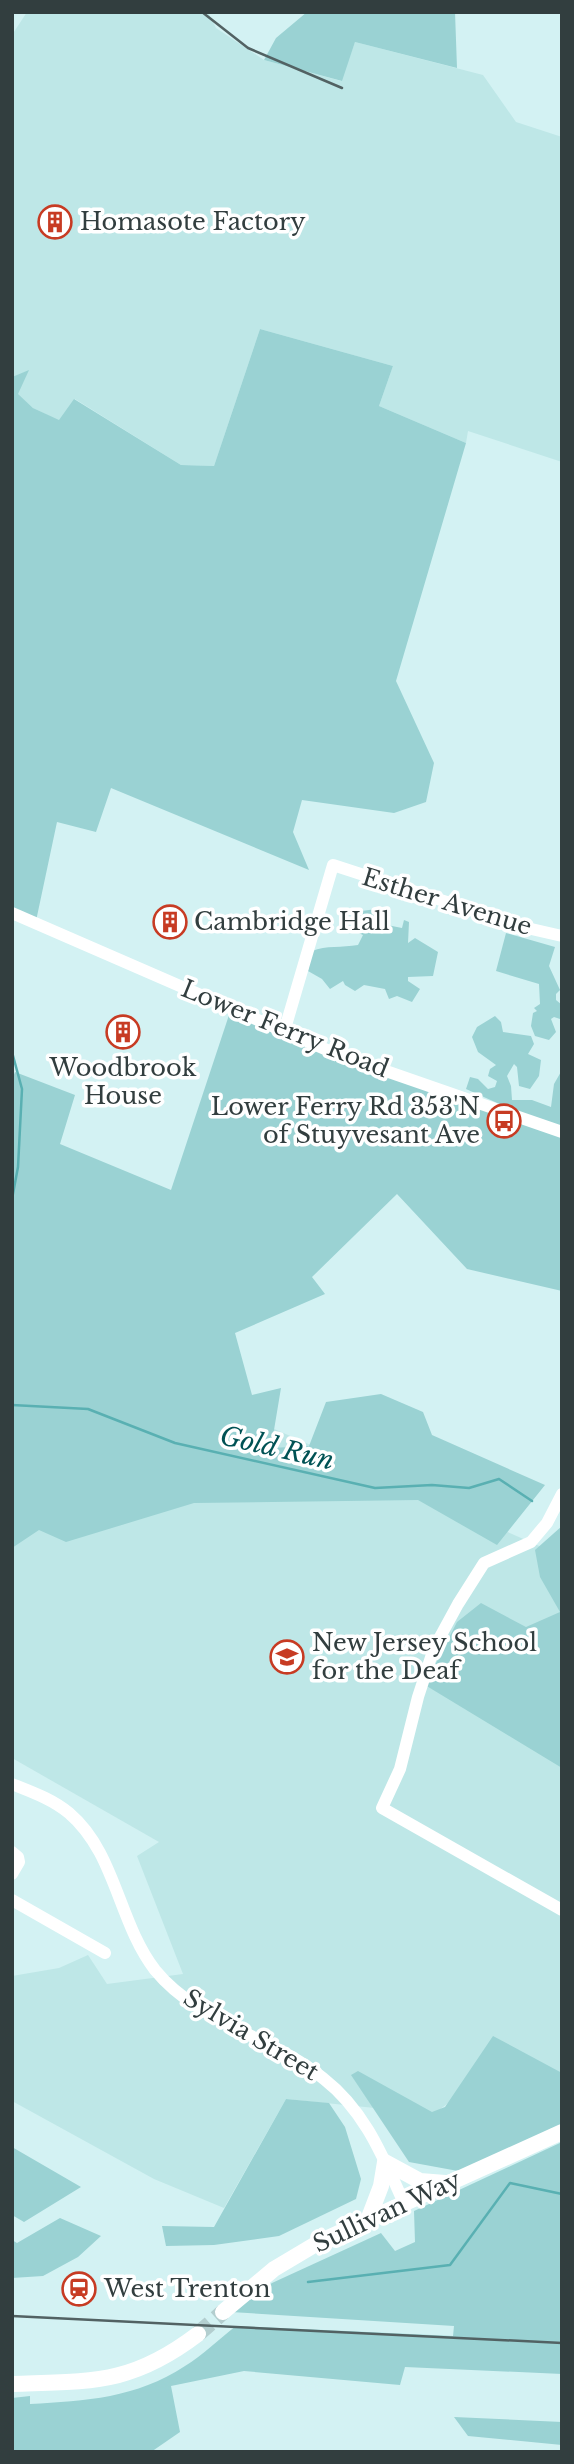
<svg xmlns="http://www.w3.org/2000/svg" width="574" height="2464" viewBox="0 0 574 2464" font-family="'Libre Baskerville',serif">
<style>
.built{fill:#bee7e7}
.green{fill:#9ad2d3}
.lines{fill:none;stroke-linecap:round;stroke-linejoin:round}
.stream{stroke:#59b0b2;stroke-width:2.5}
.major-tunnel{stroke:#b3cecf;stroke-width:16;stroke-dasharray:16 8;stroke-linecap:butt}
.minor{stroke:#fff;stroke-width:12}
.major{stroke:#fff;stroke-width:16}
.rail{stroke:#526263;stroke-width:2.5}
.labels{text-anchor:middle;stroke-width:7;stroke-linejoin:round;paint-order:stroke}
.poi-label{font-size:24px;fill:#323e3f;stroke:#fff;text-anchor:start}
.street-label{font-size:24px;fill:#323e3f;stroke:#fff}
.water-label{font-size:26px;font-style:italic;fill:#005254;stroke:#fff}
</style>
<rect width="100%" height="100%" fill="#d3f2f3"/>
<path class="built" d="M27,12H208L216,28L264,60L341,81L355,42L483,75L516,122L562,137V462L468,431L466,443L379,406L393,366L260,329L214,466L181,465L75,399L59,421L33,408L17,394L28,371L12,377V35Z
M12,1313L562,1556V2109L452,2100L434,2114L286,2099L224,2208L154,2179L12,2101V1976L59,1968L88,1955L107,1984L183,1974L137,1856L159,1842L12,1758Z"/>
<path class="green" d="M307,12H455L457,68L355,42L342,81L264,60L276,38Z
M260,329L393,366L379,406L466,443L396,681L434,763L426,802L394,813L302,800L293,832L309,870L111,788L96,832L57,822L36,921L12,912V377L29,370L18,394L33,408L59,420L74,399L181,465L214,466Z
M377,909L381,911L382,924L402,928L404,920L409,922L408,943L415,938L438,952L433,976L408,977V981L420,989L412,1002L397,996L389,999L385,989L364,985L355,991L345,985L343,981L330,989L322,979L308,971L312,951C326,945 342,948 358,945L363,935L350,929L361,911Z
M506,933L555,947L549,966L560,990L556,994V1000L562,1005V1027L560,1019L554,1017L551,1019L556,1032L549,1040L535,1036L531,1026L533,1013L537,1011L534,1008L540,1004L539,984L496,971Z
M231,1009L562,1136V1291L467,1269L397,1194L312,1277L325,1294L235,1333L252,1395L281,1388L271,1448L309,1446L326,1402L381,1394L423,1412L432,1435L545,1485L497,1545L418,1500L194,1503L66,1542L39,1530L12,1548V1080L15,1072L75,1095L60,1144L171,1190Z
M495,1016L501,1022L503,1032L531,1036L534,1044L528,1054L541,1060L539,1076L530,1089L519,1086L517,1067L514,1064L507,1076L511,1086L512,1100H532L551,1107L554,1084L562,1070V1132L466,1089L470,1077L478,1079L488,1089L495,1087L497,1081L488,1076L490,1069L496,1065L478,1052L472,1037L477,1027Z
M562,1526V1768L425,1685L457,1622L481,1603L526,1627L560,1612L540,1577L535,1550Z
M493,2036L562,2073V2126L458,2171L409,2162L351,2075L358,2071L432,2112L445,2107Z
M286,2099L329,2103L345,2127L361,2179L356,2199L279,2236L214,2245L166,2246L162,2226L214,2227Z
M562,2142V2374L405,2367L400,2385L244,2371L171,2386L180,2432L151,2452H12V2398L30,2396V2404C86,2401 136,2398 185,2366C203,2355 219,2339 236,2326L453,2336L454,2326L231,2312L272,2283L381,2233L395,2251L415,2242L414,2211Z
M12,2147L81,2187L24,2222L12,2215Z
M60,2218L101,2236L78,2257L43,2276L12,2278V2240L17,2243Z
M454,2417L562,2422V2445L468,2436Z"/>
<g class="lines">
<path class="stream" d="M12,1052L22,1089L18,1167L12,1199
M12,1405L88,1409L175,1443L375,1488L432,1485L469,1488L499,1479L532,1501
M308,2282L450,2265L510,2183L562,2194"/>
<path class="major-tunnel" d="M198,2334L223,2312"/>
<path class="minor" d="M12,913L334,1053L562,1132
M284,1032L333,865L527,928L562,936
M562,1494L547,1523L531,1542L484,1563L458,1604L434,1648L418,1697L400,1769L382,1808L562,1910
M12,1784C32,1792 52,1799 69,1813C116,1853 118,1922 155,1970C198,2023 273,2037 324,2079C365,2111 383,2157 404,2203
M12,1852L18,1857L19,1862L12,1874
M12,1900L105,1953"/>
<path class="major" d="M368,2220L381,2186L385,2162L420,2181L445,2183
M223,2312L274,2269L321,2241L562,2132
M12,2384C92,2381 131,2385 198,2334"/>
<path class="rail" d="M202,12L248,48L342,88
M12,2316L562,2343"/>
</g>
<defs>
<symbol id="building-ring" viewBox="-11 -11 22 22"><circle r="9.5" fill="#fff" stroke="#c73b23" stroke-width="1.5"/><path d="M-4-6H4V6H1V3H-1V6H-4ZM-2.5-4.3h1.7v1.8h-1.7ZM.8-4.3h1.7v1.8H.8ZM-2.5-1h1.7V.8h-1.7ZM.8-1h1.7V.8H.8Z" fill="#c73b23"/></symbol>
<symbol id="bus-ring" viewBox="-11 -11 22 22"><circle r="9.5" fill="#fff" stroke="#c73b23" stroke-width="1.5"/><path d="M-5-6H5V4H4V6H2V4H-2V6H-4V4H-5ZM-3.5-4V0h7V-4ZM-3.5 1.2v1.5H-2V1.2ZM2 1.2v1.5H3.5V1.2Z" fill="#c73b23"/></symbol>
<symbol id="school-ring" viewBox="-11 -11 22 22"><circle r="9.5" fill="#fff" stroke="#c73b23" stroke-width="1.5"/><path d="M0-5L7-2L0 1L-7-2ZM-4 1L0 2.5L4 1V4Q0 6-4 4Z" fill="#c73b23"/></symbol>
<symbol id="station-ring" viewBox="-11 -11 22 22"><circle r="9.5" fill="#fff" stroke="#c73b23" stroke-width="1.5"/><path d="M-3-6H3Q5-6 5-4V2Q5 4 3 4L4.5 6H3L1.5 4h-3L-3 6H-4.5L-3 4Q-5 4-5 2V-4Q-5-6-3-6ZM-3.5-4v3h7v-3ZM-3.5 1v1.5H-2V1ZM2 1v1.5H3.5V1Z" fill="#c73b23"/></symbol>
</defs>
<g fill-rule="evenodd">
<use href="#building-ring" x="36" y="203" width="38" height="38"/>
<use href="#building-ring" x="151" y="903" width="38" height="38"/>
<use href="#building-ring" x="104" y="1013" width="38" height="38"/>
<use href="#bus-ring" x="485" y="1102" width="38" height="38"/>
<use href="#school-ring" x="268" y="1638" width="38" height="38"/>
<use href="#station-ring" x="60" y="2270" width="38" height="38"/>
</g>
<g class="labels">
<g class="poi-label">
<text x="80" y="230">Homasote Factory</text>
<text x="194" y="930">Cambridge Hall</text>
<text x="123" y="1076" text-anchor="middle">Woodbrook<tspan x="123" dy="28">House</tspan></text>
<text x="480" y="1115" text-anchor="end">Lower Ferry Rd 353'N<tspan x="480" dy="28">of Stuyvesant Ave</tspan></text>
<text x="312" y="1651">New Jersey School<tspan x="312" dy="28">for the Deaf</tspan></text>
<text x="104" y="2297">West Trenton</text>
</g>
<g class="street-label">
<text transform="translate(447 902) rotate(17)" y="8">Esther Avenue</text>
<text transform="translate(285 1029) rotate(22)" y="8">Lower Ferry Road</text>
<text transform="translate(251 2035) rotate(31)" y="8">Sylvia Street</text>
<text transform="translate(387 2212) rotate(-25)" y="8">Sullivan Way</text>
</g>
<g class="water-label">
<text transform="translate(277 1448) rotate(13)" y="9">Gold Run</text>
</g>
</g>
<rect width="574" height="2464" fill="none" stroke="#323e3f" stroke-width="28"/>
</svg>
